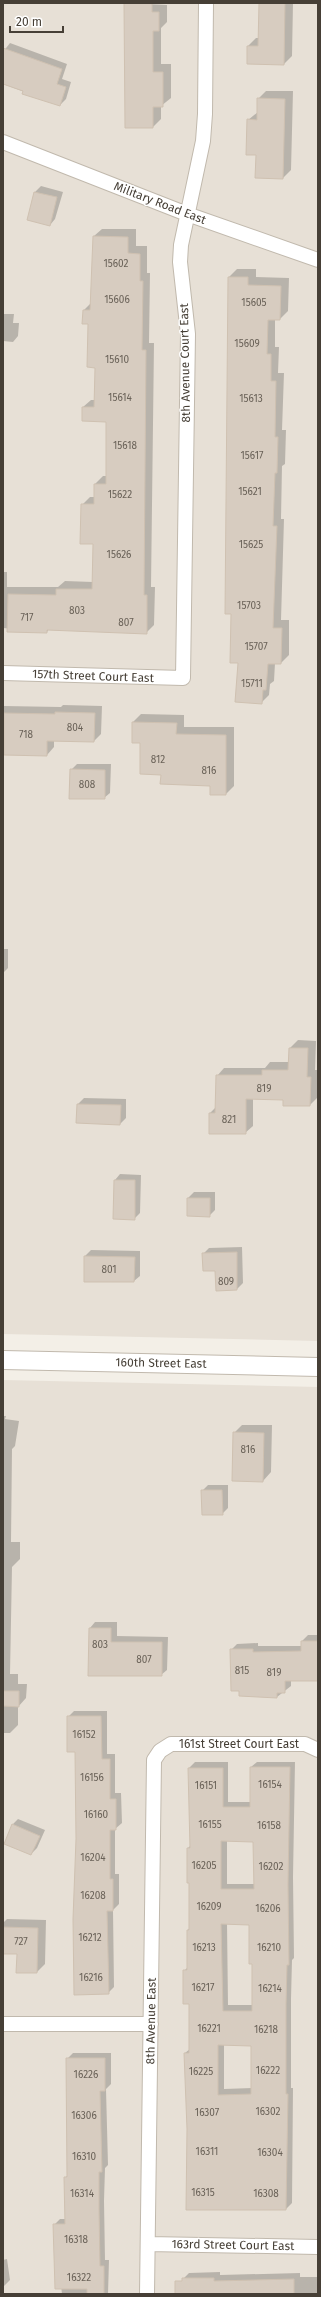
<svg xmlns="http://www.w3.org/2000/svg" width="321" height="2297" viewBox="0 0 321 2297" font-family="'Fira Sans',sans-serif">
<style>
.residential{fill:#e7e0d6}
.shadow{fill:#0003;fill-rule:evenodd}
.building{fill:#d7ccc0;stroke:#cfc1b1;fill-rule:evenodd}
.lines{fill:none;stroke-linecap:round;stroke-linejoin:round}
.minor-casing{stroke:#c1b9ad;stroke-width:16}
.tertiary-casing{stroke:#c1b9ad;stroke-width:20}
.minor{stroke:#fff;stroke-width:14}
.tertiary{stroke:#fff;stroke-width:18}
.labels{text-anchor:middle;stroke-width:3;stroke-linejoin:round;paint-order:stroke}
.number-label{font-size:10px;fill:#6a6258}
.street-label{font-size:12px;fill:#463f36;stroke:#fff}
</style>
<rect width="100%" height="100%" fill="#f3efe7"/>
<path class="residential" d="M3,3H318V1341L3,1334Z
M3,1380L318,1387V2294H3Z"/>
<path class="shadow" d="M126,3L167,5V22L161,28V64H171V98L161,106V119L153,127Z
M260,3H293L292,56L284,64L248,63V46L256,38H259Z
M10,43L67,64L62,79L71,82L66,99L60,105L3,84V52Z
M266,91H293L291,170L283,178L257,154L248,120L258,112V99Z
M41,186L63,192L55,219L50,225L28,220L35,192Z
M102,229H136V246H147V273H150L149,343H154L151,587H155L154,625L146,633L49,629L47,632L3,628V572H7V587H58L65,581L93,582L94,543L82,505L90,497H95V484L103,476H107V421L83,407L91,400H95L96,367L89,323L84,310L92,302L94,236Z
M237,269H256V277L289,278L288,311L280,319H275V347H279L278,373H284L282,430H286L285,464L282,466L281,519H284L281,620H289V655L281,663H275L274,681L270,684L269,695L261,703L239,662L232,613L229,277Z
M3,306L4,314H14L13,323H19L18,336L13,342L3,341Z
M3,704L4,706L61,707L63,705L102,706L101,734L94,741L54,740V747L47,755L3,740Z
M141,714L184,715V727H234V786L226,794L211,785L162,774L133,722Z
M77,764H111L110,793L104,798L71,770Z
M3,949H8V968L3,973Z
M298,1040L316,1041L315,1070H318V1097L310,1105L284,1099L253,1098V1126L245,1133L210,1113L216,1107L217,1076L224,1068H265L270,1062H289L290,1048Z
M84,1098L126,1099V1118L120,1124L77,1122L78,1104Z
M120,1174L141,1175L140,1213L134,1219L114,1218L115,1180Z
M194,1192H215V1210L209,1216L188,1198Z
M242,1247L243,1283L237,1289L217,1290L216,1270L203,1254L209,1248Z
M91,1250L140,1251V1276L134,1281L85,1256Z
M3,1416H6L5,1419L19,1421L15,1446L12,1449L11,1542H20V1559L12,1567L10,1674H18V1684H27L26,1698L18,1707V1725L10,1733H3Z
M242,1425H272L271,1472L263,1481L234,1433Z
M208,1485H228V1508L222,1514L202,1491Z
M95,1622H117V1636L168,1637L167,1670L161,1675H89L90,1628Z
M308,1635H318V1680H291V1686L277,1697L231,1650L237,1644L258,1643V1646H302V1641Z
M74,1711H107V1754H115V1793H121L122,1823L115,1829V1874H119V1904L113,1910L114,1987L108,1993L77,1839L76,1751L68,1717Z
M195,1762H228V1802H251V1767L257,1762H295L293,1877L294,1958L292,1960L291,1999V2088H293L292,2203L286,2209H187L188,2129L185,2053L190,2049V2003L184,1971L188,1967V1930L190,1927V1882L188,1848L191,1845L189,1768ZM227,1840L254,1841L255,1884H227ZM227,1923L250,1924L253,1963V2005H228ZM224,2044L252,2045V2088L224,2089Z
M18,1819L45,1830L37,1848L31,1854L13,1824Z
M7,1919L46,1920L45,1964L37,1972L18,1953H3V1923Z
M73,2053H111V2084L106,2089L108,2165L105,2168L104,2201L105,2260H109L108,2294H62L54,2225L60,2219H66L65,2178L68,2175L67,2059Z
M7,2259L10,2280L3,2287V2260Z
M220,2272V2275L300,2273V2277H318V2294H183V2279L189,2273Z"/>
<path class="building" d="M124,3H152V12H159V31H153V72H163V107H153V128H125Z
M259,3H285L284,65L247,64V46H258Z
M3,48L62,69L57,84L66,87L60,106L22,94L23,91L3,84Z
M257,98L285,99L283,179L255,178L256,155H246L247,119L257,120Z
M34,192L57,197L50,226L27,220Z
M93,236L128,237V253L140,254V281H143L142,350H146L144,595H147V634L47,630V633L7,632L8,594L56,595V589H92L93,544H80L81,504H94V484H106V422L82,421V407H94L95,368L87,367L88,324H82L83,310H90Z
M228,277H248V285L281,286L280,320H268L267,354H271V381H276L275,437H278L277,473H275L273,526H277L273,628H282L281,664H268L266,690H263L262,704L235,702L238,663H230L231,614H225Z
M55,712L95,713L94,742L47,741V756L4,755V713L55,714Z
M132,722L177,723L176,734L226,735V795H210V786L160,784L161,775L140,774V743H132Z
M70,769L105,770V799H69Z
M289,1048H308L307,1077H311L310,1106H283V1100L246,1099V1134H209V1113H215L216,1075H262V1070H288Z
M77,1104L121,1105L120,1125L76,1123Z
M114,1180H135V1220L113,1219Z
M187,1198H210V1217L187,1216Z
M237,1252V1290L216,1291L215,1271H203L202,1253Z
M84,1256L135,1257L134,1282H84Z
M233,1432L264,1433L263,1482L232,1481Z
M201,1490H222L223,1515H202Z
M89,1628H111V1642H162V1676H88Z
M301,1641H318V1681H285V1693H277V1698L239,1696V1691H231L230,1649H253V1652L301,1651Z
M3,1691H19V1707L3,1706Z
M67,1716H101L102,1759H110V1799H116V1830H110V1879H113V1911H107L109,1994L74,1995L73,1919L76,1839L75,1752H67Z
M250,1767H290L288,1884L289,1965H287L286,2005V2094H288L286,2210H186L187,2129L184,2053H189V2004H183V1970H187V1930H189V1883H187V1848H190L188,1768H223V1807H250ZM221,1841L253,1842L254,1889H221ZM221,1924L249,1925V1964H252V2011H223ZM218,2045L251,2046V2094L218,2095Z
M12,1824L40,1836L31,1855L4,1844Z
M3,1927L38,1928L37,1973H16L17,1954H3Z
M66,2058H105V2091H100L102,2172H99V2208L100,2266H104V2294H87V2289H55L53,2224H65L64,2177H67Z
M182,2278H214V2281L294,2279V2294H175V2281H182Z"/>
<g class="lines">
<defs>
<path id="minor" d="M3,142L187,214L318,260
M3,673L183,678L188,334L180,262L181,245L203,141L205,114L206,3
M3,2024H151
M148,2244L318,2247
M147,2294L154,1760L160,1751L171,1744H305L318,1750"/>
<path id="tertiary" d="M3,1360L318,1367"/>
</defs>
<use href="#minor" class="minor-casing"/>
<use href="#tertiary" class="tertiary-casing"/>
<use href="#minor" class="minor"/>
<use href="#tertiary" class="tertiary"/>
</g>
<g class="labels">
<g class="number-label">
<text x="116" y="267">15602</text>
<text x="117" y="303">15606</text>
<text x="254" y="306">15605</text>
<text x="247" y="347">15609</text>
<text x="117" y="363">15610</text>
<text x="120" y="401">15614</text>
<text x="251" y="402">15613</text>
<text x="125" y="449">15618</text>
<text x="252" y="459">15617</text>
<text x="250" y="495">15621</text>
<text x="120" y="498">15622</text>
<text x="251" y="548">15625</text>
<text x="119" y="558">15626</text>
<text x="249" y="609">15703</text>
<text x="77" y="614">803</text>
<text x="27" y="621">717</text>
<text x="126" y="626">807</text>
<text x="256" y="650">15707</text>
<text x="252" y="687">15711</text>
<text x="75" y="731">804</text>
<text x="26" y="738">718</text>
<text x="158" y="763">812</text>
<text x="209" y="774">816</text>
<text x="87" y="788">808</text>
<text x="264" y="1092">819</text>
<text x="229" y="1123">821</text>
<text x="109" y="1273">801</text>
<text x="226" y="1285">809</text>
<text x="248" y="1453">816</text>
<text x="100" y="1648">803</text>
<text x="144" y="1663">807</text>
<text x="242" y="1674">815</text>
<text x="274" y="1676">819</text>
<text x="84" y="1738">16152</text>
<text x="92" y="1781">16156</text>
<text x="270" y="1788">16154</text>
<text x="206" y="1789">16151</text>
<text x="96" y="1818">16160</text>
<text x="210" y="1828">16155</text>
<text x="269" y="1829">16158</text>
<text x="93" y="1861">16204</text>
<text x="204" y="1869">16205</text>
<text x="271" y="1870">16202</text>
<text x="93" y="1899">16208</text>
<text x="209" y="1910">16209</text>
<text x="268" y="1912">16206</text>
<text x="90" y="1941">16212</text>
<text x="21" y="1945">727</text>
<text x="204" y="1951">16213</text>
<text x="269" y="1951">16210</text>
<text x="91" y="1981">16216</text>
<text x="203" y="1991">16217</text>
<text x="270" y="1992">16214</text>
<text x="209" y="2032">16221</text>
<text x="266" y="2033">16218</text>
<text x="268" y="2074">16222</text>
<text x="201" y="2075">16225</text>
<text x="86" y="2078">16226</text>
<text x="268" y="2115">16302</text>
<text x="207" y="2116">16307</text>
<text x="84" y="2119">16306</text>
<text x="207" y="2155">16311</text>
<text x="270" y="2156">16304</text>
<text x="84" y="2160">16310</text>
<text x="203" y="2196">16315</text>
<text x="82" y="2197">16314</text>
<text x="266" y="2197">16308</text>
<text x="76" y="2243">16318</text>
<text x="79" y="2281">16322</text>
</g>
<g class="street-label">
<text transform="translate(160 203) rotate(21)" y="4">Military Road East</text>
<text transform="translate(185 363) rotate(-91)" y="4">8th Avenue Court East</text>
<text transform="translate(93 676) rotate(2)" y="4">157th Street Court East</text>
<text transform="translate(161 1363) rotate(1)" y="4">160th Street East</text>
<text x="239" y="1748">161st Street Court East</text>
<text transform="translate(151 2021) rotate(-89)" y="4">8th Avenue East</text>
<text transform="translate(233 2245) rotate(1)" y="4">163rd Street Court East</text>
</g>
</g>
<rect width="321" height="2297" fill="none" stroke="#463f36" stroke-width="8"/>
<path d="M10 26v6h53v-6" fill="none" stroke="#463f36" stroke-width="2"/>
<text x="16" y="26" font-size="12" fill="#463f36" stroke="#ffffff" stroke-width="3" paint-order="stroke">20 m</text>
</svg>
